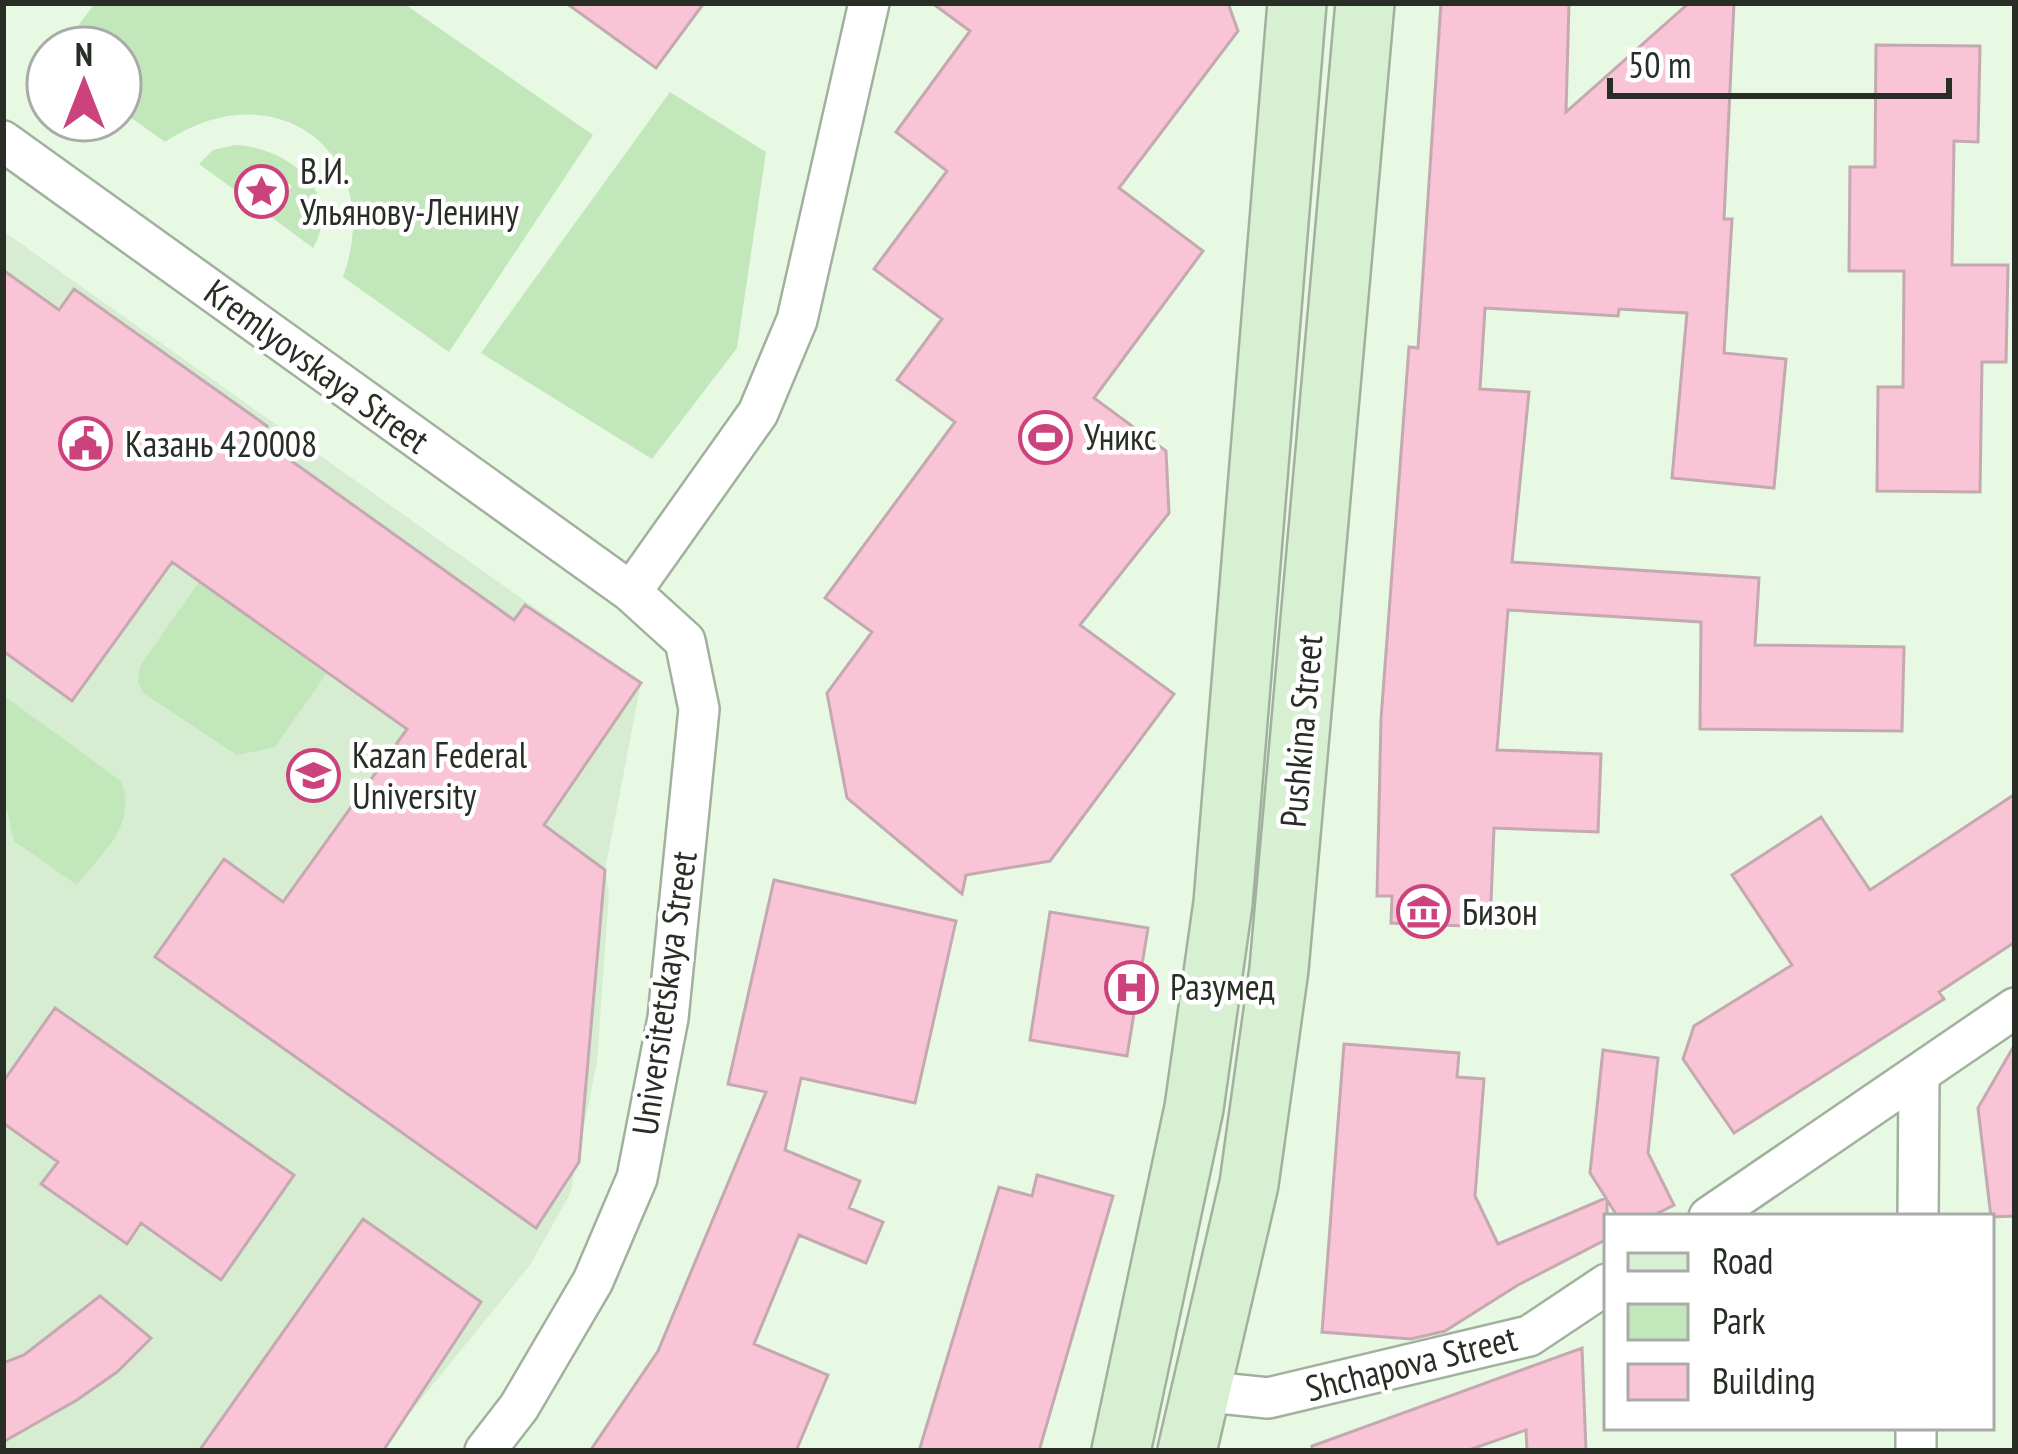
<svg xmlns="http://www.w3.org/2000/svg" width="2018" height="1454" viewBox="0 0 2018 1454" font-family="'PT Sans Narrow',sans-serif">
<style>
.built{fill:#d6edd2}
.green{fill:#c1e7bb}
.building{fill:#f9c4d5;stroke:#c4a9b1;stroke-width:3}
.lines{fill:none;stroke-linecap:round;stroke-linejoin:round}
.street-casing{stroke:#a1b19e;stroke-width:44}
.secondary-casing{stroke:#a1b19e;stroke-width:62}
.street{stroke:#fff;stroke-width:39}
.secondary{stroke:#d7f0d2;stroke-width:57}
.labels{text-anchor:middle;stroke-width:9;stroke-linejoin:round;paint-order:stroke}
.poi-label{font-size:36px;fill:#282e26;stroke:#fff;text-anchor:start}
.street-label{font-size:36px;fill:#282e26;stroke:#fff}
</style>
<rect width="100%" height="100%" fill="#e7f8e3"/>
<path class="built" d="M3,231L641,683L605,870L609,893L597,1062L570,1194L530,1265L379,1451H3Z"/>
<path class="green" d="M95,3H403L593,135L449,352L343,277C388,151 274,69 165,142L120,110V48H62Z
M670,92L766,152L737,348L652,459L481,353Z
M235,145C287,147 345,192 313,248L270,216L292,186L262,164L239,193L199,164L213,150Z
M199,582L326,674L275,747L237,755L143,693L138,682L140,666Z
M3,695L121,781C138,825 103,851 77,885L14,841L3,794Z"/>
<path class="building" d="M566,3H704L656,68Z
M932,3H1228L1238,31L1119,188L1203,251L1094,398L1166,451L1169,513L1080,625L1174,694L1050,861L966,875L962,894L847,798L827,693L872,632L825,598L955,422L897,380L942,319L874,269L947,171L896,132L970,31Z
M1441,3H1569L1566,112L1689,3H1734L1724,219H1732L1724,353L1786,359L1774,488L1672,478L1687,313L1619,309L1618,316L1485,308L1480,389L1529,392L1512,562L1759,578L1755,645L1904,647L1902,731L1700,729L1701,622L1508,610L1497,750L1601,754L1598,832L1494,828L1490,927L1391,923L1392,896H1377L1381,719L1409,347L1418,348Z
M1876,45L1980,46L1978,142L1954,141L1952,265H2008L2006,362H1982L1980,492L1877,491L1878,387H1903L1904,271H1849L1850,167H1875Z
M3,270L59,310L74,289L267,426L258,437L514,620L525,605L641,683L544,825L605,870L579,1162L536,1228L155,957L224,859L283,902L407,729L172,562L72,701L3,651Z
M2015,794V942L1939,992L1944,999L1734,1133L1683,1059L1694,1026L1792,965L1732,875L1821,817L1870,890Z
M774,880L956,921L915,1103L801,1078L785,1150L860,1181L849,1208L883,1222L866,1263L799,1235L754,1344L828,1375L796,1451H590L658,1351L766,1092L728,1084Z
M1050,912L1148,928L1127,1056L1030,1040Z
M55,1008L294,1175L221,1280L141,1223L127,1244L41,1184L58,1162L3,1123V1082Z
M1344,1044L1459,1053L1457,1077L1484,1079L1475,1196L1498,1244L1606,1198L1590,1173L1603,1050L1658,1058L1648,1153L1674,1205L1650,1217H1618L1607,1200V1239L1518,1285L1445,1331L1411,1339L1322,1332Z
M2015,1044V1216L1991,1217L1978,1108Z
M1037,1175L1113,1196L1039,1451H919L999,1187L1032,1196Z
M363,1219L481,1302L383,1451H199Z
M100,1296L151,1338L117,1372L77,1400L3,1442V1363L24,1355Z
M1582,1348L1586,1451H1527L1526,1430L1466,1451H1312V1446Z"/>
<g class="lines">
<defs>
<path id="street" d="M3,141L631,592L685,641L699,709L668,1018L637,1178L593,1281L519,1407L485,1451
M631,592L758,413L797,320L869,3
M1709,1217L2015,1008
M1918,1217L1919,1078
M1200,1391L1268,1398L1529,1336L1607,1284
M1916,1451V1427"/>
<path id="secondary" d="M1121,1451L1194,1108L1223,903L1297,3
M1187,1451L1249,1184L1279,969L1365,3"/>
</defs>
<use href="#street" class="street-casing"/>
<use href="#secondary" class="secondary-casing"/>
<use href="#street" class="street"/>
<use href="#secondary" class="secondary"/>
</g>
<defs>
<symbol id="sight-ring" viewBox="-11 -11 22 22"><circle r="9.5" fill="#fff" stroke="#cb427c" stroke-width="1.5"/><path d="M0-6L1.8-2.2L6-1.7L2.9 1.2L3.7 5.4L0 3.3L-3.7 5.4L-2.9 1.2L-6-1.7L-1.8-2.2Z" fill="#cb427c"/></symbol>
<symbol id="stadium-ring" viewBox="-11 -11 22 22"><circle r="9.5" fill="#fff" stroke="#cb427c" stroke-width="1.5"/><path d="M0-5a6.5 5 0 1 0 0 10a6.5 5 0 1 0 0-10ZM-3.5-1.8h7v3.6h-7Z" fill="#cb427c"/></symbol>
<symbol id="civic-ring" viewBox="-11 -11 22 22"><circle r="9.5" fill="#fff" stroke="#cb427c" stroke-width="1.5"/><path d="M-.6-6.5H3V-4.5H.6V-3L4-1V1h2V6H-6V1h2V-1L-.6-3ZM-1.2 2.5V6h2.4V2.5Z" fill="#cb427c"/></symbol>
<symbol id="university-ring" viewBox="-11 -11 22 22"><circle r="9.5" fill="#fff" stroke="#cb427c" stroke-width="1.5"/><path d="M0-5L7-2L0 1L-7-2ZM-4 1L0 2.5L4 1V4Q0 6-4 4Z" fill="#cb427c"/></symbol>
<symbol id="museum-ring" viewBox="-11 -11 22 22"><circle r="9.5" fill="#fff" stroke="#cb427c" stroke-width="1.5"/><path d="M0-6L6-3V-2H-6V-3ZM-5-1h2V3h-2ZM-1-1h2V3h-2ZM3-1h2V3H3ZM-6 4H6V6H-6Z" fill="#cb427c"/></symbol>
<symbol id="hospital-ring" viewBox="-11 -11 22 22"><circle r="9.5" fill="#fff" stroke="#cb427c" stroke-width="1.5"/><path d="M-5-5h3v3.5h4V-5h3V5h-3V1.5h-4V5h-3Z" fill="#cb427c"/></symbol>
</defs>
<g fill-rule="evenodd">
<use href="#sight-ring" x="232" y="162" width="59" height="59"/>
<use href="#stadium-ring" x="1016" y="408" width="59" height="59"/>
<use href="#civic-ring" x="56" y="414" width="59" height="59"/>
<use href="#university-ring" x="284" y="746" width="59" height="59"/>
<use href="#museum-ring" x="1394" y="882" width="59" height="59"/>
<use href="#hospital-ring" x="1102" y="958" width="59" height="59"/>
</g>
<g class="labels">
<g class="poi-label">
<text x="300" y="184">В.И.<tspan x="300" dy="41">Ульянову-Ленину</tspan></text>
<text x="1084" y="450">Уникс</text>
<text x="125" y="457">Казань 420008</text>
<text x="352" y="768">Kazan Federal<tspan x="352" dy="41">University</tspan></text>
<text x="1462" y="925">Бизон</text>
<text x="1170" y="1000">Разумед</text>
</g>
<g class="street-label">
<text transform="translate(317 366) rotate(36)" y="13">Kremlyovskaya Street</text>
<text transform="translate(1301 731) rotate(-85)" y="13">Pushkina Street</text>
<text transform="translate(664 993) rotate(-82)" y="13">Universitetskaya Street</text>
<text transform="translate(1411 1363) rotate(-14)" y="13">Shchapova Street</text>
</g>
</g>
<rect width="2018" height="1454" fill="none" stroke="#282e26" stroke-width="12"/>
<rect x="1604" y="1214" width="390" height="216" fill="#ffffff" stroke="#a9aba8" stroke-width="3"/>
<rect x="1628" y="1253" width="60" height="18" fill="#d7f0d2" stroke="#a9aba8" stroke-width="3"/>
<text x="1712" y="1274" font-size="36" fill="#282e26">Road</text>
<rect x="1628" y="1304" width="60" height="36" fill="#c1e7bb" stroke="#a9aba8" stroke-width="3"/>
<text x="1712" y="1334" font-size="36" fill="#282e26">Park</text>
<rect x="1628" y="1364" width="60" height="36" fill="#f9c4d5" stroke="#a9aba8" stroke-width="3"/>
<text x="1712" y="1394" font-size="36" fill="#282e26">Building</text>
<g transform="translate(84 84)"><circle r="57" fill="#ffffff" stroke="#a9aba8" stroke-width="3"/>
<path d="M0-9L21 45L0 30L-21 45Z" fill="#cb427c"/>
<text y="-18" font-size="33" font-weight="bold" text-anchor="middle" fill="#282e26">N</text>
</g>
<path d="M1610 78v18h339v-18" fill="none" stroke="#282e26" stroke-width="6"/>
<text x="1628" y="78" font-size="36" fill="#282e26" stroke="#ffffff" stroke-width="9" paint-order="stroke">50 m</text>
</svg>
